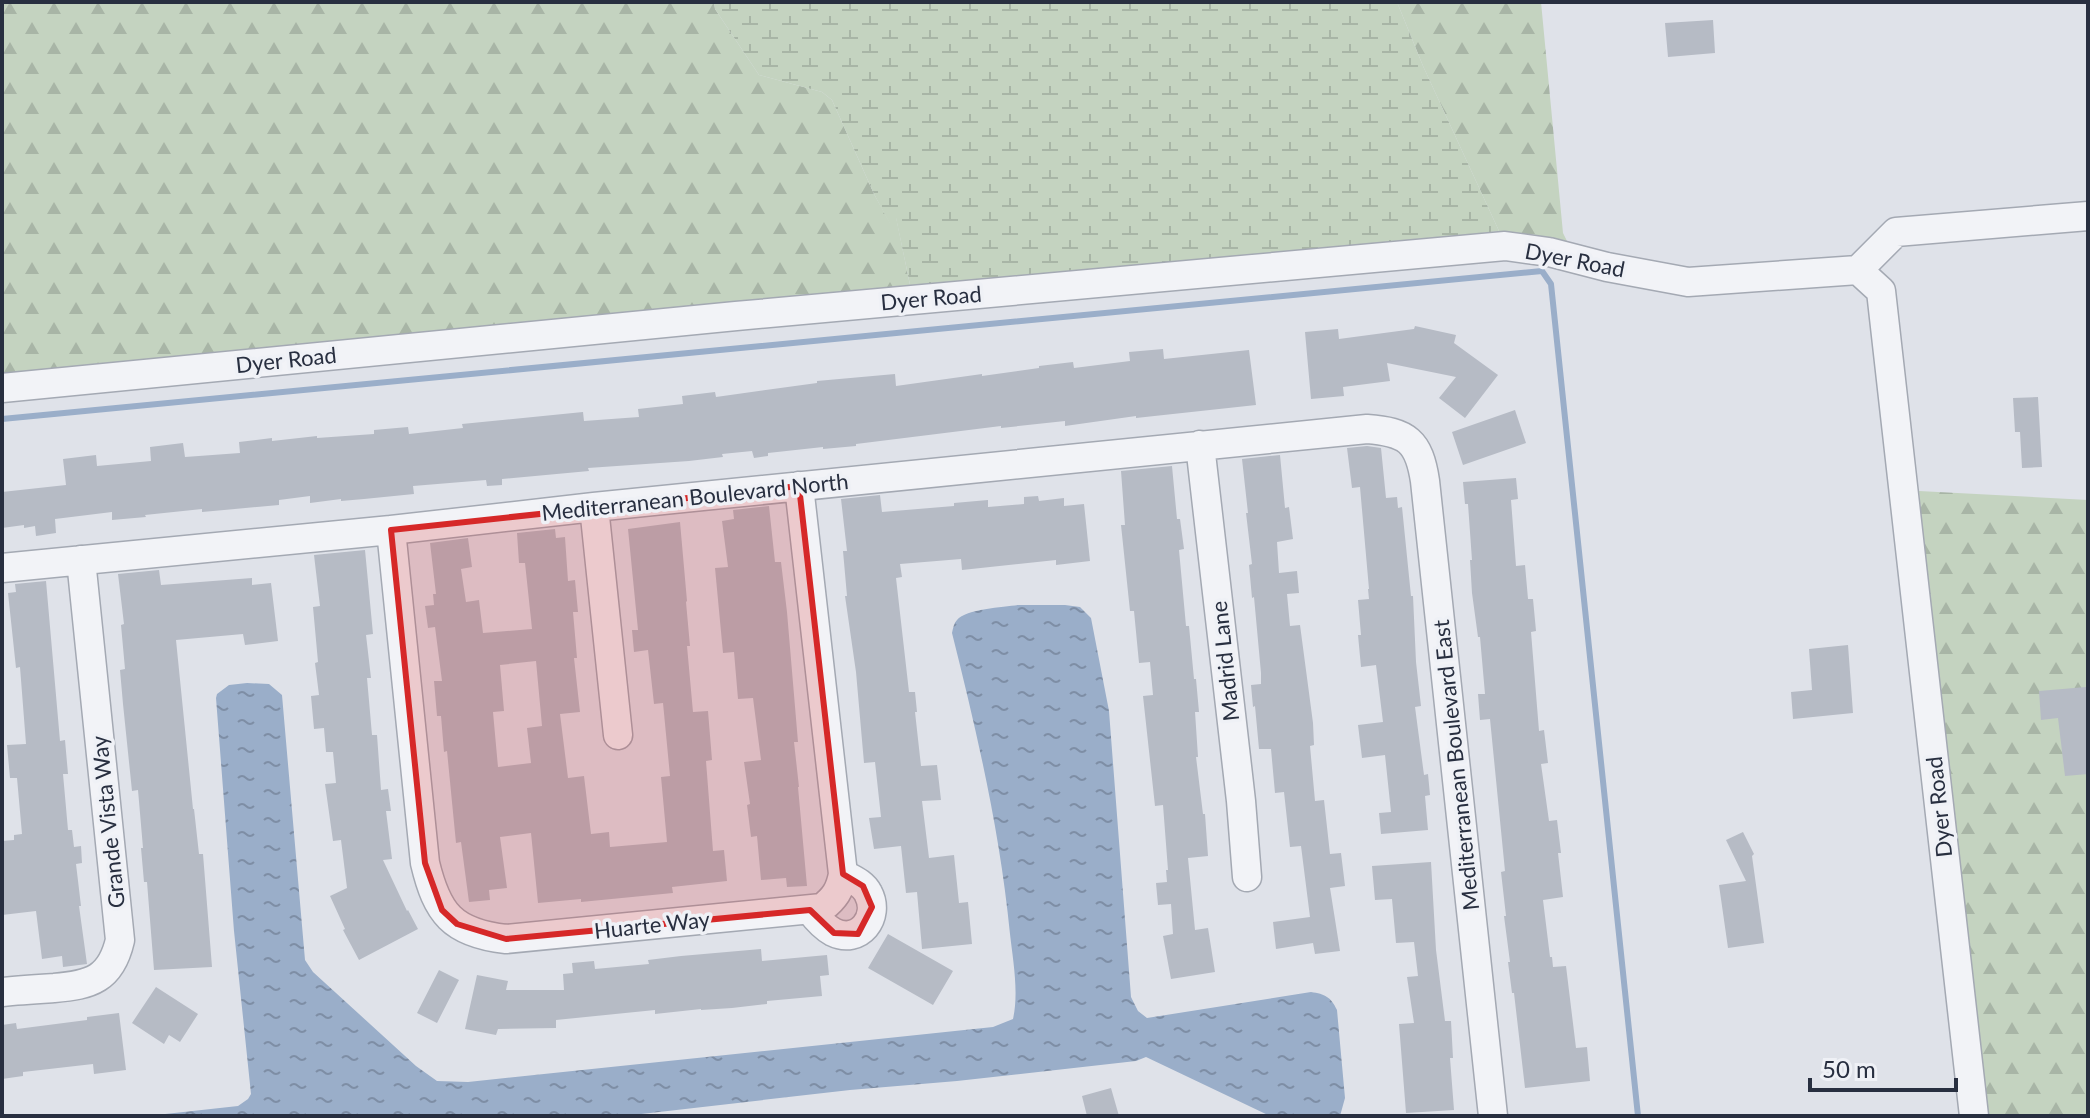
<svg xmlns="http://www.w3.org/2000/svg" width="2090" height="1118" viewBox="0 0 2090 1118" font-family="Lato,sans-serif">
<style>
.forest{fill:url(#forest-firs)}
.wetland{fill:url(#wetland-marsh)}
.water{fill:url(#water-ripples)}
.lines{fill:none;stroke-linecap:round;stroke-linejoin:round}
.stream{stroke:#9aaec9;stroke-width:6}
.building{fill:#b6bbc5;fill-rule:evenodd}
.minor-casing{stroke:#a4a9b3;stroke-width:31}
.minor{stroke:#f2f3f7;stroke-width:28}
.marked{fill:#d62828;fill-opacity:0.2;stroke:#d62828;stroke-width:6;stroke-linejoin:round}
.labels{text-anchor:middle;stroke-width:7;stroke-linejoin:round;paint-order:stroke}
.street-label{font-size:22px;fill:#282f40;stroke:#eff1f6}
</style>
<defs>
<pattern id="forest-firs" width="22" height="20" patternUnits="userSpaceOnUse" patternTransform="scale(2)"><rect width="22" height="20" fill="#c4d3c0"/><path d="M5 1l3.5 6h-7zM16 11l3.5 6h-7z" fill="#a8b5a6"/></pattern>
<pattern id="wetland-marsh" width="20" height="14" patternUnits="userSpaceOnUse" patternTransform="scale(2)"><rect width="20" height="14" fill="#c4d3c0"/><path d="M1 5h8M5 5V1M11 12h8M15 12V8" fill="none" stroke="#a8b5a6"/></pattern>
<pattern id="water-ripples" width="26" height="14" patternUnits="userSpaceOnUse" patternTransform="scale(2)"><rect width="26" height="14" fill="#9aaec9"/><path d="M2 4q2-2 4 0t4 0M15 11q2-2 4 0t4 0" fill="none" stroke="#7e8ea5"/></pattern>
</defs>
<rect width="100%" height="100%" fill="#dfe2e9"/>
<path class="forest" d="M2,2H714L715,9L759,75L822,92L832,100L874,194L890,223L896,217L910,285L2,389Z
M1397,2H1541L1563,233L1568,243L1478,234L1499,231L1423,66Z
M1919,491L2088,500V1116H1982L1972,1097Z"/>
<path class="wetland" d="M714,2H1397L1423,66L1499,231L913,299L896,218L890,224L874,194L832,100L822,92L759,75L715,9Z"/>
<path class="water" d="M1018,605H1065L1080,607L1091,618L1109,711L1131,997L1138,1011L1147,1018L1311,992C1325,994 1331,997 1337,1010L1345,1098L1340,1116H1270L1146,1057L1136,1061L957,1081L850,1090L624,1116H147L238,1106L248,1099L251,1094L234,931L216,698L217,694L229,685L247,683L269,684L282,695L305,960L313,972L416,1066L437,1081L468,1082L993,1027L1013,1019C1019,992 1013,961 1010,934C1000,831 977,733 952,633C953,628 954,623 957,620C966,609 1003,607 1018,605Z"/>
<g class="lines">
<path class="stream" d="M2,419L1542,271L1551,284L1638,1116"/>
</g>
<path class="building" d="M1713,20L1715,53L1668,57L1665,23Z
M1415,326L1456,335L1454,343L1498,375L1465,418L1439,398L1456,377L1387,363L1390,381L1343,387L1344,396L1311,399L1305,332L1338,329L1339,339L1414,329Z
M1163,349L1164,359L1249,350L1256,405L1136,418V416L1065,426V421L1001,428V426L856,444V446L823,449V447L768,453V456L754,458L752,451L722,454L723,457L689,461L588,468L589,471L502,479V485L487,486L486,480L413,486L414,494L364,499L341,501V499L310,503V496L279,500V505L202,512V509L145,515L146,517L112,520V512L55,519L56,533L36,536L35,526L24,528V525L2,528V492L66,485L63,459L96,455L97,466L151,461L150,447L183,443L185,457L240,453L239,442L272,438V441L317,436V438L374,434V430L408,427L409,434L463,428L462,424L583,412L584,421L639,417L638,409L683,404L682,396L715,392L716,397L817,383V381L895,374L896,386L982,374V376L1039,368V366L1073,362L1074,368L1130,361L1129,352Z
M2038,397L2042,467L2022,468L2020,432H2015L2013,398Z
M1515,410L1526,443L1463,465L1452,432Z
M1367,446L1381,448L1386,498L1397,497L1398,508L1402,507L1411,596H1413L1416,662L1421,706L1415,707L1424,775L1428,774L1430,795L1425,796L1428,830L1381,834L1379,813L1391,812L1385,755L1362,758L1358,725L1383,722L1376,665L1361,667L1358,635H1361L1358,600L1369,599L1368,589H1369L1360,487L1352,488L1347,448Z
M1280,455L1285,508L1289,507L1293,539L1277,542L1279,573L1297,571L1299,593L1287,594L1290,626L1300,625L1313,723L1314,745L1310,746L1315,801L1324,800L1330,854L1341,853L1345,886L1330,888L1340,951L1315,954L1313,943L1276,949L1273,922L1310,917L1301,846L1290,847L1284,792L1275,793L1271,749H1259L1255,706L1253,707L1251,685L1261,684V673L1254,597L1252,598L1249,565L1252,564L1246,513H1248L1242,459Z
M1172,466L1177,519H1180L1184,549L1179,550L1186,626H1189L1194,679H1196L1199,712H1195L1198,757H1196L1203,814H1205L1208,856L1188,858L1195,930L1208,928L1215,972L1171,979L1163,936L1173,934L1171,904L1158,905L1156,883L1167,882L1166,870H1168L1163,805L1155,806L1143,696L1153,695L1150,662L1139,663L1134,611H1130L1121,525H1125L1121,471Z
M1516,478L1518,499L1511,500L1516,566L1525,565L1528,599H1533L1536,631L1531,632L1539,731L1544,730L1548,763L1541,764L1549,821L1557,820L1561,853H1558L1563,897L1543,900L1550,957H1552L1553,967L1566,966L1576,1048L1587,1047L1590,1081L1525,1088L1514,993H1512L1508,962H1510L1504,916H1506L1501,872L1505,871L1490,719L1480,720L1478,694H1485L1480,637H1478L1472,593L1470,560H1472L1468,504H1465L1463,482Z
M880,495L882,512L954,506V503L988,500V507L1024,504V497L1038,496L1039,501L1064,498V506L1084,504L1090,561L1056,565V560L962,570L961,559L900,564L902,577L896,578L909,692H915L917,712H915L921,766L937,765L941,800L922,801L929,858L954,855L959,903L968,902L972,944L922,949L917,892L906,893L901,846L874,849L869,818L881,817L875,762L864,763L856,672L845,596H847L843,551H847L841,499Z
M769,506L775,562H781L787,612L798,742H794L799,787H798L807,886L787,887L786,878L761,880L757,836L751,837L747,805L750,804L744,762L761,760L753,698L738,699L734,652L723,653L715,568L728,567L722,521L734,519L733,510Z
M680,522L687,601L686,602L690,646H687L693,712L708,711L712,760L706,761L713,851L724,850L727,881L672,887L673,893L581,902V899L538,903L531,833L500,837L507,888L489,890L490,900L469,902L461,842L456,843L447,751L444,752L441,716H437L434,681H442L435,627L428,628L425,606L434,605L433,594H436L430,543L468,538L472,567L461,569L466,602L479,600L483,633L532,629L525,563H519L517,533L555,529L556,538L565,537L568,581L575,580L578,612H573L577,658H574L580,712L560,714L568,778L584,776L591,834L609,832L610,847L667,842L661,777L670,776L663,703L654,704L648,650L634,652L632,630H638L628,529ZM536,661L542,726L527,728L531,763L498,767L493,712L504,711L500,665Z
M365,550L373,634L366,635L371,678H367L372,735H377L381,790L388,789L391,811H386L392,859L383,860L407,911L408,910L418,929L359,960L343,930L345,929L330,896L347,888L341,840L333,841L325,784L336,783L333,752H326L324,728L314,729L311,696L319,695L315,663L318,662L313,607L320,606L314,555Z
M159,570L161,585L252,578V585L271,583L278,641L245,645L243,634L176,640L193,809H194L199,854H203L212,967L154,970L147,882H144L141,848H143L138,790L132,791L123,704L120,670L125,669L121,625L124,624L118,574Z
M46,581L60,741L65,740L68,774H63L68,830H72L74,847L81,846L82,863L76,864L81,906H79L87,964L63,967L62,956L42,959L36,911L2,915V841L14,840V835L22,834L17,778H10L7,745L26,744L20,667L16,668L8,593L16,592L15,584Z
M1848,645L1853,713L1793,719L1791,692L1812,690L1809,649Z
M2086,687L2088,693V774L2065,776L2058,718L2041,720L2039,691Z
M1743,832L1754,854L1752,856L1764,943L1728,948L1719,885L1746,881L1726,840Z
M1431,862L1436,950L1445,1021H1451L1453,1058H1450L1454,1110L1406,1113L1399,1024L1414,1023L1407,977L1418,976L1414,942L1396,943L1392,899L1375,900L1372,866Z
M888,934L953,971L933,1005L868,968Z
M761,949L762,961L827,955L829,975L820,976L822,996L767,1001V1004L732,1008L701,1010V1009L655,1014V1010L556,1020V1028L498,1029L496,1035L465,1029L477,975L508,981L506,990H564L563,974L573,973L572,963L594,961L595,969L649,964L648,960L681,956Z
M439,970L459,980L437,1023L417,1013Z
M156,987L198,1014L180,1042L169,1035L164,1044L132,1023Z
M119,1013L126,1070L94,1074L93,1064L23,1072V1076L2,1079V1025L16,1023L17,1029L87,1020V1017Z
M1111,1088L1119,1116H1087L1082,1096Z"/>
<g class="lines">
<defs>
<path id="minor" d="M1858,270L1896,232L2088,216
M2,388L736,316L1505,246L1549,252L1607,267L1688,282L1858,270L1881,291L1974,1116
M1200,445L1241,801L1247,877
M594,507L618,735
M391,530L425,863C437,913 452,933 506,939L822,908C835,898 840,890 843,874L799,486
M2,568L391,530L594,507L1367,429C1407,432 1419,441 1425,481L1493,1116
M810,910C816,918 824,927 833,932C859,945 881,917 868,893C863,883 852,879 843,874
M2,992C19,990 37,989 54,988C91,985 111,979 120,940L81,560"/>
</defs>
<use href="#minor" class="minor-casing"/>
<use href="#minor" class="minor"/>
</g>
<path class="marked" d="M799,486L843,874L863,886L872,907L858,934L834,933L810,910L506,939L457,924L442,910L425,863L391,530Z"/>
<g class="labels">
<g class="street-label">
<text transform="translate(1575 260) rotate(11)" y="8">Dyer Road</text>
<text transform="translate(931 298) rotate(-5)" y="8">Dyer Road</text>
<text transform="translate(286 360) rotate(-6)" y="8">Dyer Road</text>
<text transform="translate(695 497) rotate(-6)" y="8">Mediterranean Boulevard North</text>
<text transform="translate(1225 661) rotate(-96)" y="8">Madrid Lane</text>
<text transform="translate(1456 765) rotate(-96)" y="8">Mediterranean Boulevard East</text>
<text transform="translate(1939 807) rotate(-96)" y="8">Dyer Road</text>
<text transform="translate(108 822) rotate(-96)" y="8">Grande Vista Way</text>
<text transform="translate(652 925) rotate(-6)" y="8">Huarte Way</text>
</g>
</g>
<rect width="2090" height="1118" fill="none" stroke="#282f40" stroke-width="8"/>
<path d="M1810 1078v12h146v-12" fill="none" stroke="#282f40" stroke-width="4"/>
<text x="1822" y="1078" font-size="24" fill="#282f40" stroke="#eff1f6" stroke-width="6" paint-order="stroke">50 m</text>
</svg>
